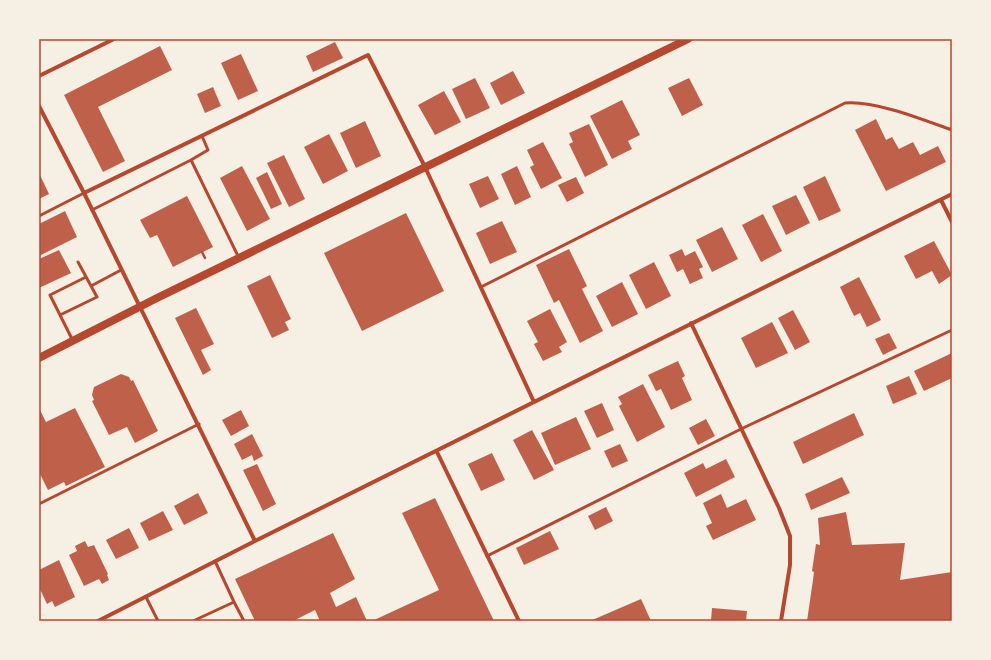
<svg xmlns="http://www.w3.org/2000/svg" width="991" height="660" viewBox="0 0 991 660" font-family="Inter,sans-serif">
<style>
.building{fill:#bf614a}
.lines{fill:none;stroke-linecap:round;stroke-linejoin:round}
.path{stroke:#b5482f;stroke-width:2.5}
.service{stroke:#b5482f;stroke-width:3}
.minor{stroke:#b5482f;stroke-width:4}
.secondary{stroke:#b5482f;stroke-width:8}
.neatline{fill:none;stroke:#b5482f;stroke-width:1.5}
</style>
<rect width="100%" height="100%" fill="#f6efe4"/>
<path class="building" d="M335,42L343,58L313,72L306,56Z
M160,46L172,70L98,107L125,161L103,172L64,95Z
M241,54L258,91L238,100L221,63Z
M513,71L525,93L501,105L490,83Z
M475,78L490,108L466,119L452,89Z
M689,78L703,105L682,116L668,88Z
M213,87L221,106L205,113L197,94Z
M444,91L461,122L435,135L418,105Z
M622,100L640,135L628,141L632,149L612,159L590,116Z
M876,119L886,140L892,137L899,149L913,142L920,155L938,146L946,162L886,191L855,130Z
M365,121L381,156L356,168L340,133Z
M589,124L608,165L585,177L569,144L573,142L569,133Z
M329,134L348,171L323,184L304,147Z
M543,142L562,178L541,189L530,167L534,165L527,150Z
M284,155L305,199L289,207L267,163Z
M242,166L270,219L247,231L220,178Z
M517,166L531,197L515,205L501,174Z
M267,172L282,204L271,209L256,178Z
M39,173L49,194L39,199Z
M488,176L499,199L480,208L469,184Z
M825,176L841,211L819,221L803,187Z
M576,177L584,193L567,202L558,185Z
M796,195L810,223L786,235L772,206Z
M187,196L213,247L173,267L157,235L150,238L140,220Z
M65,211L77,237L39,256V224Z
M406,213L444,291L362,331L324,253Z
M763,214L782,251L761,262L742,225Z
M502,221L517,252L490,264L476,233Z
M722,227L738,259L712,272L696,240Z
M934,241L952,275L939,284L932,271L916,279L904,256Z
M569,249L587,286L582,289L603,331L580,343L559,300L554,303L536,265Z
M682,249L685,256L695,251L703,267L699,269L703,278L690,284L683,269L677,272L669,255Z
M59,250L71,273L39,288V259Z
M654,262L671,296L646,309L629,275Z
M270,275L291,319L285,322L289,330L272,338L247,286Z
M859,277L881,320L867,327L860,313L854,316L840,287Z
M622,282L638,314L612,327L596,296Z
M196,308L214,344L201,350L211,370L203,375L175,318Z
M550,309L567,342L559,347L562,352L543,361L534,344L538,342L527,321Z
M793,310L810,342L795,350L778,318Z
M772,322L788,353L756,368L741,338Z
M889,333L897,348L883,355L875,339Z
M952,353V378L924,391L914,371Z
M678,361L685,376L682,378L692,400L671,410L661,389L656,391L648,375Z
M121,374L129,377L131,381L133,380L158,431L135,443L127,427L109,435L92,401L94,400L92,395L94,387Z
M909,376L917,394L893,404L886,386Z
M643,384L665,427L637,442L619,406L622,404L618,397Z
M602,403L614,430L597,438L584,411Z
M39,408L46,422L75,408L105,467L66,486L64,482L48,490L39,472Z
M241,410L249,426L231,436L222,420Z
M854,413L864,435L803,464L793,442Z
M576,417L591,449L555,465L541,433Z
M706,419L715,436L698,445L689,428Z
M532,430L554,470L534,480L513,440Z
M252,434L263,456L254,461L252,455L242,460L234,444Z
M620,444L628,461L612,468L604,451Z
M492,453L505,480L481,491L468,464Z
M726,459L735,477L696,497L684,473L703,463L706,469Z
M257,464L276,504L263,511L243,470Z
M842,477L850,493L811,510L805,494Z
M198,493L208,513L184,525L174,506Z
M721,494L727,508L746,499L756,520L713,540L706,526L712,523L703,503Z
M435,498L494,621H372L439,590L402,513Z
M606,507L613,521L595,530L588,516Z
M163,511L173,530L149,541L140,523Z
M846,512L852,545L905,543L900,580L952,572V621H807L813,580L814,572L812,571L816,544L820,545L818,518Z
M129,528L139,548L116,559L106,540Z
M550,531L559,549L524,565L516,548Z
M333,533L355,579L330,593L336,607L356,597L367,621H320L315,610L293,621H255L235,579Z
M85,541L88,547L94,545L108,574L107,575L109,580L102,584L99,579L84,586L69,555L77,551L75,546Z
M59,560L75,597L55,607L52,601L47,604L39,587V570Z
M641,599L651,621H590Z
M712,608L747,611L746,621H711Z"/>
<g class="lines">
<path class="path" d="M202,252L205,258"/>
<path class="service" d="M191,160L208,150L202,136
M92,210L191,160L239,258
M39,216L84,193
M91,286L121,270
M481,287L845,103C874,100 924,120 952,130
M60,315L97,297L78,262
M73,341L50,295L86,277
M39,504L199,424
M487,556L741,429L952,330
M146,597L158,621
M234,602L244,621
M193,621L234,602L215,561"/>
<path class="minor" d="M39,76L114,39
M39,106L84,193L255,541
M84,193L368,55L425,167L534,402
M941,200L952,222
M691,323L779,508L790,536V565L781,621
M437,452L519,621
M98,621L255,541L952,194"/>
<path class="secondary" d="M39,358L159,297L688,39"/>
</g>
<rect width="991" height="660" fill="none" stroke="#f6efe4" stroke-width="80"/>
<rect x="40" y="40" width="911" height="580" class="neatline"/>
</svg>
